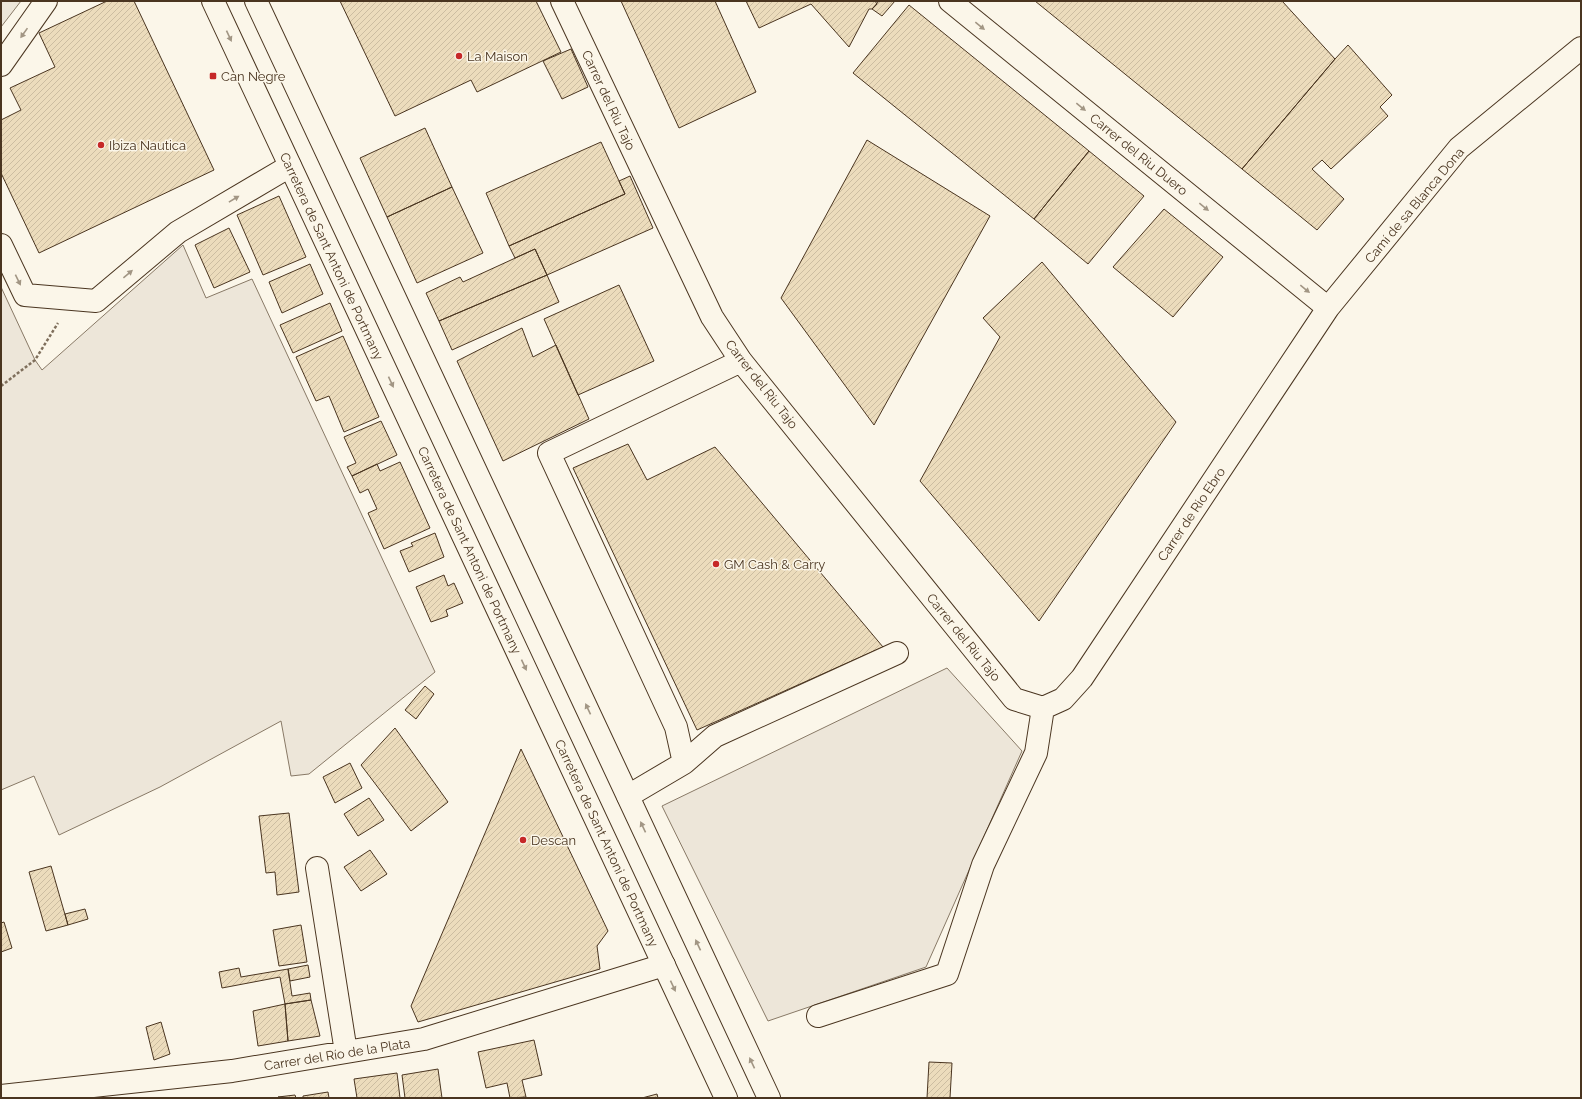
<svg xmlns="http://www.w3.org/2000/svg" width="1582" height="1099" viewBox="0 0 1582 1099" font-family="Raleway,sans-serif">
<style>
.green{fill:#ede6d9;stroke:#887966}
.building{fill:url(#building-hatch);stroke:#4a3520}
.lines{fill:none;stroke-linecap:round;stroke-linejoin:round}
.minor-casing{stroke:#4a3520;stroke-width:24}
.major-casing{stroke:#4a3520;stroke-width:24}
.path{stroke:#7f6f5c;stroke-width:2.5;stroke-dasharray:3 2;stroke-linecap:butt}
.minor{stroke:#fbf6e9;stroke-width:22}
.major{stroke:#fbf6e9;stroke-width:22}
.oneway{fill:#a29684}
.poi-dot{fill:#c62828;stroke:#fbf6e9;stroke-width:1.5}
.labels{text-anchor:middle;stroke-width:3;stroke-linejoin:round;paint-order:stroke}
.poi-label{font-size:13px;fill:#4a3520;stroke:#fbf6e9;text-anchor:start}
.street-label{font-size:13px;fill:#4a3520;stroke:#fbf6e9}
</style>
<defs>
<pattern id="building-hatch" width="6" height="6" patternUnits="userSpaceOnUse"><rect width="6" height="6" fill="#ecdcbc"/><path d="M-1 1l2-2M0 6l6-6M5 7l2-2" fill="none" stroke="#ccbda1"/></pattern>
</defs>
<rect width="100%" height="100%" fill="#fbf6e9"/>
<path class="green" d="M1,1H21L1,27Z
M183,245L206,298L252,279L435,672L309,774L291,776L281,721L160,787L59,835L34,776L1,790V287L35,360L42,370Z
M947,668L1022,751L926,967L768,1021L662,806Z"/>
<path class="building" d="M107,1H134L214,170L39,253L1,173V120L21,110L10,88L55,67L39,33Z
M340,1H536L561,52L477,92L471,80L395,116Z
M621,1H715L756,92L679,128Z
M746,1H875L877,4L872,9H869L849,47L811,4L759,28Z
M879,1H895L882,16L872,9Z
M1035,1H1282L1335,59L1242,169Z
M909,5L1089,151L1034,219L853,73Z
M1348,45L1392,95L1380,107L1388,116L1331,169L1322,160L1312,169L1344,199L1317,230L1242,169L1335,59Z
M571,49L588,87L562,99L543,61Z
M425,128L452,187L387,217L360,158Z
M867,140L990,216L874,425L781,298Z
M601,142L625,194L509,246L486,193Z
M1089,151L1144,196L1088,264L1034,219Z
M630,176L653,228L547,275L535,249L515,258L509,246L625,194L619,181Z
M452,187L483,253L417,283L387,217Z
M279,196L306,257L263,275L237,215Z
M1164,209L1223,257L1173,317L1113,267Z
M229,228L250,272L214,288L195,245Z
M535,249L547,275L439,321L426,293L460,277L463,282Z
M1042,262L1176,422L1039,621L920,481L1000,337L983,318Z
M310,264L323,294L282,313L269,282Z
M547,275L559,302L452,350L439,321Z
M619,285L654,361L578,395L544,319Z
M330,303L342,331L293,353L280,325Z
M522,328L533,357L556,345L589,419L503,461L457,361Z
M343,336L379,417L344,432L329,396L316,401L296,357Z
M381,421L397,455L352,476L347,467L356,463L344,437Z
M628,444L647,480L715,447L883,647L697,730L573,468Z
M400,462L430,528L384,549L368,513L377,509L368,489L360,493L352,476L377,464L380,471Z
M435,533L444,557L409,572L400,551L413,546L411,543Z
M444,575L448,586L454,583L463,603L446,610L448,616L431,622L416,587Z
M425,686L434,694L416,719L405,710Z
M395,728L448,802L411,831L361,765Z
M521,749L608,931L597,946L600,969L418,1022L411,1006Z
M350,763L362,788L335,803L323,777Z
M369,798L384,820L358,836L344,814Z
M289,813L299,892L277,895L275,872L266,873L259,816Z
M370,850L387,874L361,891L344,867Z
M51,866L68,925L46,931L29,872Z
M85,909L88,919L68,925L65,914Z
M4,922L12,948L1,952V923Z
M301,925L307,962L279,966L273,930Z
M308,965L310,977L290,981L288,969Z
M239,968L241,977L288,969L292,996L310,993L311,1000L285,1004L280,977L222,988L219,972Z
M311,1000L320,1036L288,1041L285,1004Z
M285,1004L288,1041L258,1046L253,1011Z
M161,1022L170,1054L154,1060L146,1027Z
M534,1040L542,1075L522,1080L526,1097L510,1098L507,1083L486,1088L478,1052Z
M929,1062L952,1063L950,1098H927Z
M438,1069L442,1098H405L402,1075Z
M397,1073L400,1098H357L354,1079Z
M328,1092L329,1098H303V1096Z
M657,1094L658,1098H642Z
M295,1095L296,1098L278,1097Z"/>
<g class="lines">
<defs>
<path id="minor" d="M562,1L712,317L741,361L1014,699L1043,708
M950,1L1328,308
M1,65L46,1
M1,245L25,295L96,301L178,232L290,166
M1043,708L1063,699L1082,678L1328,308L1459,148L1581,48
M684,763L715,736L897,653
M628,796L684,763L676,727L549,453L741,361
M317,868L346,1052
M818,1016L947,974L983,865L1036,753L1043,708
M1,1096L232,1071L424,1039L664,965"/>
<path id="major" d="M213,1L726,1098
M256,1L769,1098"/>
</defs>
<use href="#minor" class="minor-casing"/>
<use href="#major" class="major-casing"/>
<path class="path" d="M1,386L35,360L58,323"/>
<use href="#minor" class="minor"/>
<use href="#major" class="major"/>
</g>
<defs><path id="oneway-solid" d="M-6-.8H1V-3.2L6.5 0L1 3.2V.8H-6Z"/></defs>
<g class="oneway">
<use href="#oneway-solid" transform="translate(980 26) rotate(39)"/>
<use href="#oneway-solid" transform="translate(24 33) rotate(125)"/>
<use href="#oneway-solid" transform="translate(229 36) rotate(65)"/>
<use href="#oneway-solid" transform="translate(1081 107) rotate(39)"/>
<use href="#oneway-solid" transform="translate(234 199) rotate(-31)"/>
<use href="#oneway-solid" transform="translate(1204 207) rotate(39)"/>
<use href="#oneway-solid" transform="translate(128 274) rotate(-40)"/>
<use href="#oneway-solid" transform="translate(18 280) rotate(64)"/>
<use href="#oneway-solid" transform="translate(1305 289) rotate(39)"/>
<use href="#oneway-solid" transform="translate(391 382) rotate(65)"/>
<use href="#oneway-solid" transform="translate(524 665) rotate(65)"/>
<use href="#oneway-solid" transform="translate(588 709) rotate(-115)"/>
<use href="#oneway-solid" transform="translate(643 827) rotate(-115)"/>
<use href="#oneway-solid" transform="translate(698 945) rotate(-115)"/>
<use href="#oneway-solid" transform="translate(673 986) rotate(65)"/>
<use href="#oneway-solid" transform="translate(752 1063) rotate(-115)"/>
</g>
<g class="poi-dot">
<circle cx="459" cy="56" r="4"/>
<rect x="209" y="72" width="8" height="8" rx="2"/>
<circle cx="101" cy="145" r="4"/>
<circle cx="716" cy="564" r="4"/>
<circle cx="523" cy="840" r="4"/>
</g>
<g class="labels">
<g class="poi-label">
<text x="467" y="61">La Maison</text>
<text x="221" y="81">Can Negre</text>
<text x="109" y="150">Ibiza Nautica</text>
<text x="724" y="569">GM Cash &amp; Carry</text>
<text x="531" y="845">Descan</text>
</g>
<g class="street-label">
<text transform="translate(609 100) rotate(65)" y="5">Carrer del Riu Tajo</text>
<text transform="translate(1139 154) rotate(39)" y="5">Carrer del Riu Duero</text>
<text transform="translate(1414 205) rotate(-50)" y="5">Camí de sa Blanca Dona</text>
<text transform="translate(332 256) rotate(65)" y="5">Carretera de Sant Antoni de Portmany</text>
<text transform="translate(762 384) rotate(52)" y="5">Carrer del Riu Tajo</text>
<text transform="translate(1191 514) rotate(-56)" y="5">Carrer de Rio Ebro</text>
<text transform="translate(470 550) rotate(65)" y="5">Carretera de Sant Antoni de Portmany</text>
<text transform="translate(964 637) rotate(51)" y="5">Carrer del Riu Tajo</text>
<text transform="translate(607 843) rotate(65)" y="5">Carretera de Sant Antoni de Portmany</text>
<text transform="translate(337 1054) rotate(-9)" y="5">Carrer del Río de la Plata</text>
</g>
</g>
<rect width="1582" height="1099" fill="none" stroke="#4a3520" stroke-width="4"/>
</svg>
